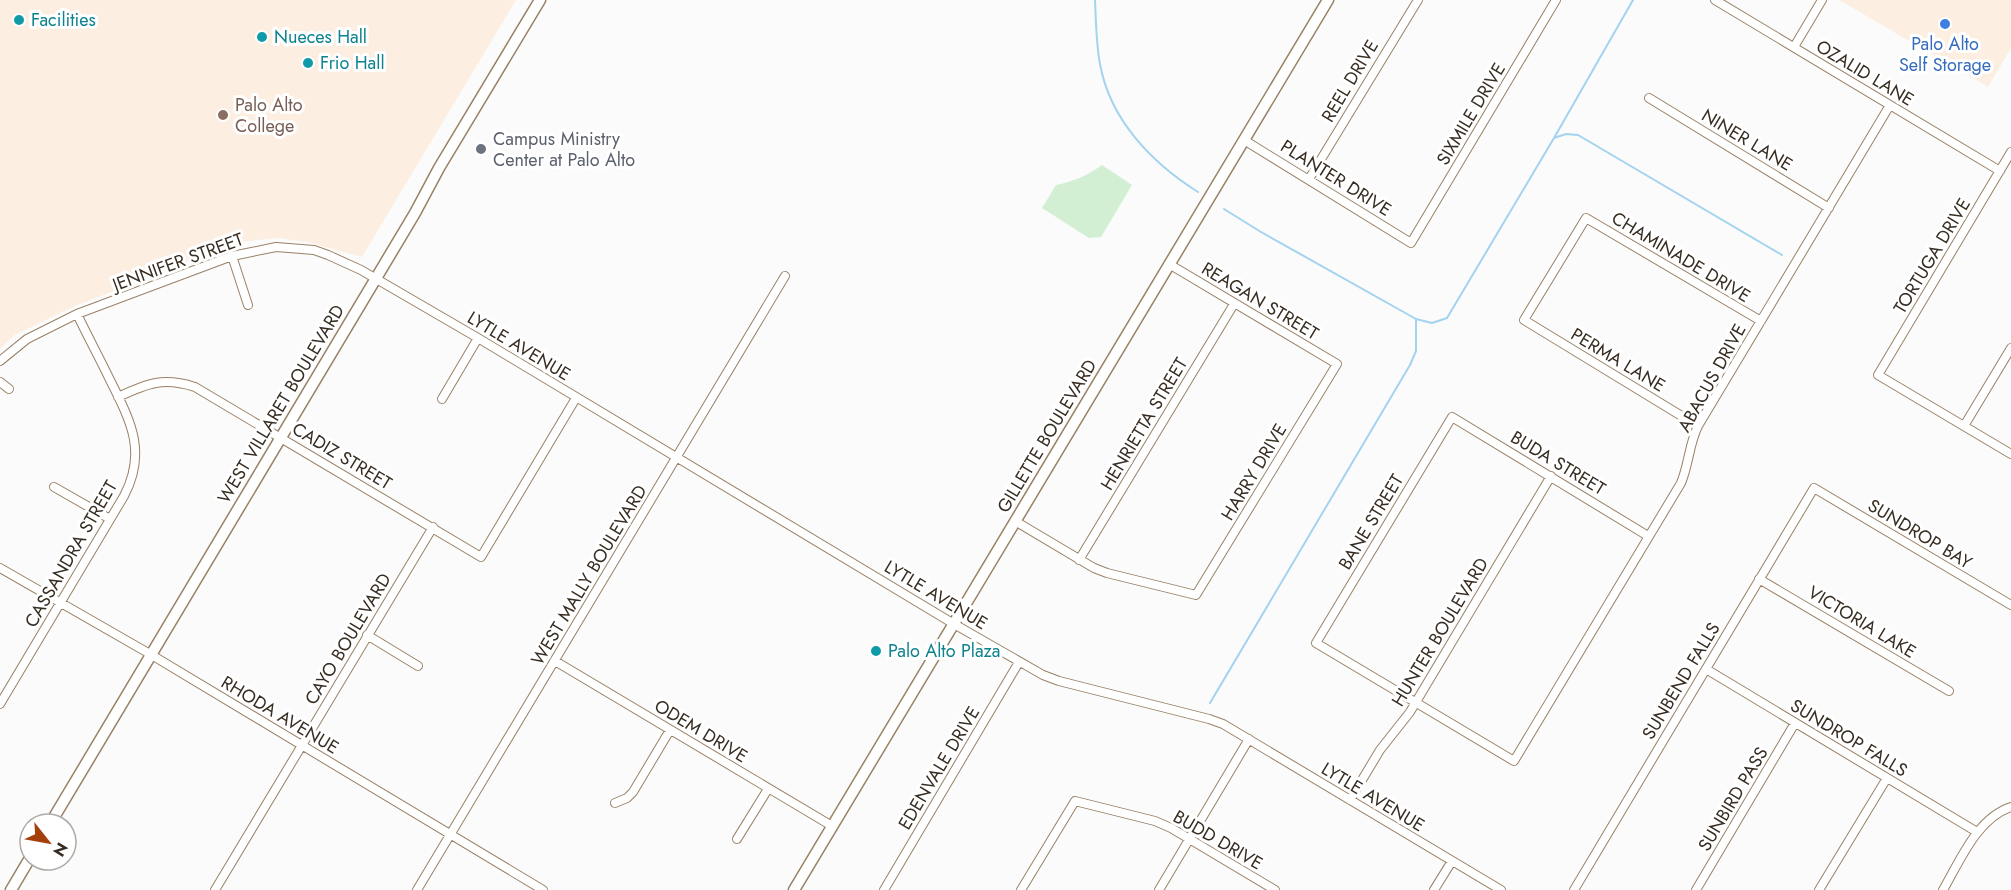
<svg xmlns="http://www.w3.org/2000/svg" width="2011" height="890" viewBox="0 0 2011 890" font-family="Jost,sans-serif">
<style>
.built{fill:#fcefe2}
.green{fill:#d2efd3}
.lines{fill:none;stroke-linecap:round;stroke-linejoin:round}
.stream{stroke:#a3d3ef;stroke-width:2}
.street-casing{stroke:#998167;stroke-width:10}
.secondary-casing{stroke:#998167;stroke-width:13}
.street{stroke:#fff;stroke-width:8}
.secondary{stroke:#fff;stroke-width:10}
.culture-dot{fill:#0f9aa8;stroke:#fff;stroke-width:2}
.shop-dot{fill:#3f7fe0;stroke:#fff;stroke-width:2}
.education-dot{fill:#8d6e63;stroke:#fff;stroke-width:2}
.worship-dot{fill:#6b7280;stroke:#fff;stroke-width:2}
.labels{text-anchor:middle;stroke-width:6;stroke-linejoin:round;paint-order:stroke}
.culture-label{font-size:18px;fill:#0d838f;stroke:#fff;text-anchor:start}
.shop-label{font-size:18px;fill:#366cbe;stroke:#fff}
.street-label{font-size:18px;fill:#372d22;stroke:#fff}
.education-label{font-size:18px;fill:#785e54;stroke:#fff;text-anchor:start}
.worship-label{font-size:18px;fill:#5b616d;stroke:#fff;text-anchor:start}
</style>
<rect width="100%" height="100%" fill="#fbfbfb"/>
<path class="built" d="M0,0H516L362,257L307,242L278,238L240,242L75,306L15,335L0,349Z
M1839,0H2011V48L1988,87Z"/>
<path class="green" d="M1102,165L1132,185L1101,237L1089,238L1042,208L1056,185C1074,181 1087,176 1102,165Z"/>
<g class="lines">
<path class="stream" d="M1095,0C1096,21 1096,43 1100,64C1110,120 1152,163 1198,192
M1554,138L1633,0
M1224,209L1261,232L1416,319L1432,323L1447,318L1554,138L1566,134L1578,135L1782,255
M1210,703L1410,365L1416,351V319"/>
<defs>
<path id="street" d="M1715,0L2000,171
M1794,47L1822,0
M1649,98L1829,208
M1244,140L1411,243L1556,0
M2011,152L1878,375L2011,454
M1309,179L1418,0
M232,256L248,305
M0,361L27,339L77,314L232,256L276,247L314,250L328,255L361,270L478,338L954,624L1043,675L1059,681L1209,719L1223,724L1501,890
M0,382L9,389
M118,397C148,383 163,377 195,387L481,557L576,398
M442,399L478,338
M1698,426L1524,320L1586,218L1761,321
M1964,426L2011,348
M54,487L110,519
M1015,521L1094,568L1107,573L1196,595L1337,364L1169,264
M1648,536L1452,417L1316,643L1514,761L1681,483C1689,464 1689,444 1698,426L1890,105
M1079,560L1234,304
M0,568L150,654L543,890
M1759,579L1949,691
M367,635L418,666
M555,661L832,826
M1706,669L1977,832
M0,704L124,496C147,452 131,422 111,382C100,359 88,337 77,314
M1350,800L1380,750L1410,712L1551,476
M615,803L627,798L633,792L670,730
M737,839L768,789
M215,890L433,527
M417,890L785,276
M884,890L1019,662
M1021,890L1075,801L1155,821L1171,828L1275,890
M1159,890L1249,739
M1434,890L1452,861
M1574,890L1814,488L2011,605
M1696,890L1795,723
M1819,890L1887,778
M1943,890C1960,861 1977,818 2011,807"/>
<path id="secondary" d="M50,824L415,213L439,168L540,0
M11,890L30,858
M794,890L1328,0"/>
</defs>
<use href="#street" class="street-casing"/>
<use href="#secondary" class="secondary-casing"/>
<use href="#street" class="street"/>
<use href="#secondary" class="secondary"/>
</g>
<g class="culture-dot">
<circle cx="19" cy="20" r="6"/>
<circle cx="262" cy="37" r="6"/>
<circle cx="308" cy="63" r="6"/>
<circle cx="876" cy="651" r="6"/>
</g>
<circle class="shop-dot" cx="1945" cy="24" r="6"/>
<circle class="education-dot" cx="223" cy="115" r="6"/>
<circle class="worship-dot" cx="481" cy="149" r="6"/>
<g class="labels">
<g class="culture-label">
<text x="31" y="26">Facilities</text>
<text x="274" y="43">Nueces Hall</text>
<text x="320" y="69">Frio Hall</text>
<text x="888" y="657">Palo Alto Plaza</text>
</g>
<g class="shop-label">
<text x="1945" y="50">Palo Alto<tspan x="1945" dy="21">Self Storage</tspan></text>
</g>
<g class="street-label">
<text transform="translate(1865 73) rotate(31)" y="6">OZALID LANE</text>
<text transform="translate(1350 81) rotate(-59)" y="6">REEL DRIVE</text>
<text transform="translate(1471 114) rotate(-59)" y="6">SIXMILE DRIVE</text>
<text transform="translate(1747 140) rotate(31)" y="6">NINER LANE</text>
<text transform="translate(1336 178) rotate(32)" y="6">PLANTER DRIVE</text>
<text transform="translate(1932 256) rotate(-59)" y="6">TORTUGA DRIVE</text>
<text transform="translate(1681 257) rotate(31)" y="6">CHAMINADE DRIVE</text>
<text transform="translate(178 262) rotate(-20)" y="6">JENNIFER STREET</text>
<text transform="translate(1260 301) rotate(31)" y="6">REAGAN STREET</text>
<text transform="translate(519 346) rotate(31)" y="6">LYTLE AVENUE</text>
<text transform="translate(1618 360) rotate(31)" y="6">PERMA LANE</text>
<text transform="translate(1712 378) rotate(-61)" y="6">ABACUS DRIVE</text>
<text transform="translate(281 404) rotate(-59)" y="6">WEST VILLARET BOULEVARD</text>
<text transform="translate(1144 424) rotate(-59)" y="6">HENRIETTA STREET</text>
<text transform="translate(1047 436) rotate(-59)" y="6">GILLETTE BOULEVARD</text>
<text transform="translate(342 456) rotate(31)" y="6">CADIZ STREET</text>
<text transform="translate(1558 463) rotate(31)" y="6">BUDA STREET</text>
<text transform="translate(1254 472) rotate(-59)" y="6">HARRY DRIVE</text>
<text transform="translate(1371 522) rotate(-59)" y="6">BANE STREET</text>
<text transform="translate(1920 534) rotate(31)" y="6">SUNDROP BAY</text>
<text transform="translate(71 554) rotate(-60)" y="6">CASSANDRA STREET</text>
<text transform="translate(589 575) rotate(-59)" y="6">WEST MALLY BOULEVARD</text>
<text transform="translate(936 595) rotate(31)" y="6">LYTLE AVENUE</text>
<text transform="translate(1862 622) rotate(31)" y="6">VICTORIA LAKE</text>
<text transform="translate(1440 632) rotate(-59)" y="6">HUNTER BOULEVARD</text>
<text transform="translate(348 639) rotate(-59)" y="6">CAYO BOULEVARD</text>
<text transform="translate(1681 681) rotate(-59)" y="6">SUNBEND FALLS</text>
<text transform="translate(280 715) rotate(31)" y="6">RHODA AVENUE</text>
<text transform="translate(701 731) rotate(31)" y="6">ODEM DRIVE</text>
<text transform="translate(1849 738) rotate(31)" y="6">SUNDROP FALLS</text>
<text transform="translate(939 768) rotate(-59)" y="6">EDENVALE DRIVE</text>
<text transform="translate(1373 797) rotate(31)" y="6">LYTLE AVENUE</text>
<text transform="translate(1733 799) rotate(-59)" y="6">SUNBIRD PASS</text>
<text transform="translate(1218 840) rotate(30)" y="6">BUDD DRIVE</text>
</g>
<g class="education-label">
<text x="235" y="111">Palo Alto<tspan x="235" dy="21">College</tspan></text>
</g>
<g class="worship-label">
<text x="493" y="145">Campus Ministry<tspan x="493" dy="21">Center at Palo Alto</tspan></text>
</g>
</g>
<g transform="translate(48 842) rotate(121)"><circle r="28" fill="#ffffff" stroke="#afaba7" stroke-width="1.5"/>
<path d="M0-4.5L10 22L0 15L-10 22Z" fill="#a4400b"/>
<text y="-9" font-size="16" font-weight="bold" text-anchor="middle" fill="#372d22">N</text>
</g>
</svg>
